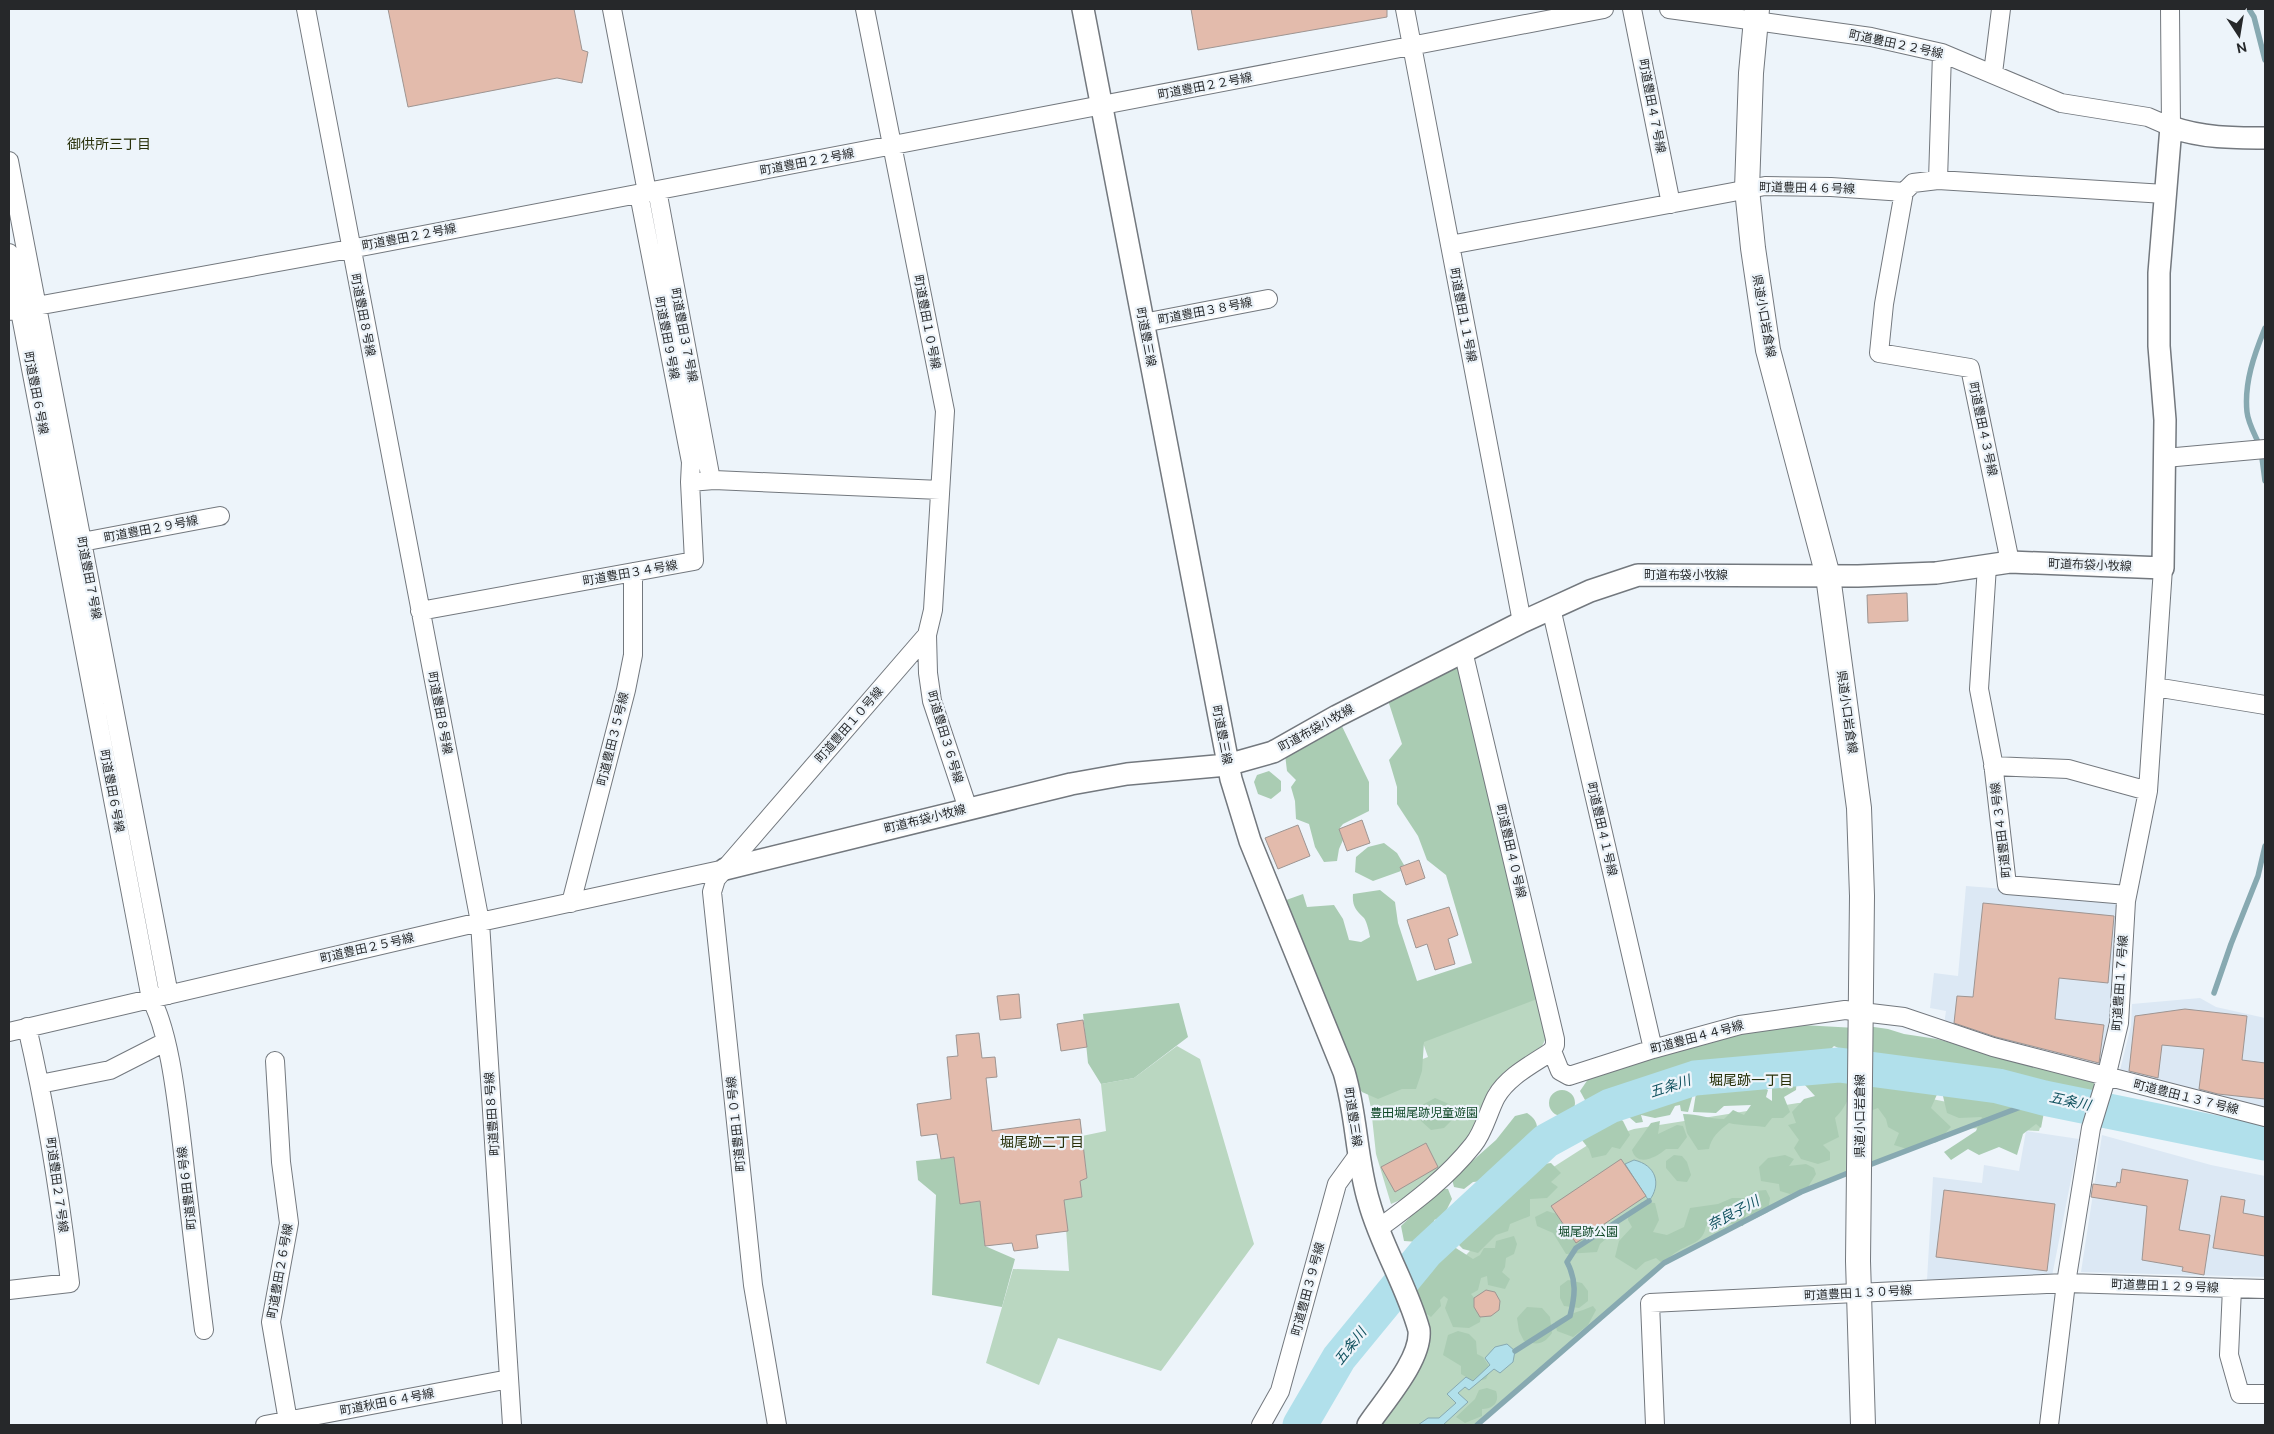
<svg xmlns="http://www.w3.org/2000/svg" width="2274" height="1434" viewBox="0 0 2274 1434" font-family="Ubuntu,'Noto Sans JP',sans-serif">
<style>
.built{fill:#dce8f4}
.green{fill:#bad7c1}
.forest{fill:#aaccb3}
.water{fill:#b1e0eb;stroke:#87a9b1}
.lines{fill:none;stroke-linecap:round;stroke-linejoin:round}
.stream{stroke:#87a9b1;stroke-width:5.5}
.river{stroke:#b1e0eb;stroke-width:35}
.building{fill:#e3bbac;stroke:#9e9592}
.minor-casing{stroke:#73787e;stroke-width:20}
.tertiary-casing{stroke:#73787e;stroke-width:24}
.secondary-casing{stroke:#73787e;stroke-width:26}
.minor{stroke:#fff;stroke-width:18}
.tertiary{stroke:#fff;stroke-width:21}
.secondary{stroke:#fff;stroke-width:24}
.labels{text-anchor:middle;stroke-width:4.5;stroke-linejoin:round;paint-order:stroke}
.street-label{font-size:12px;fill:#26282a;stroke:#edf4fa}
.park-label{font-size:12px;fill:#0e4726;stroke:#edf4fa}
.neighbourhood-label{font-size:14px;fill:#283009;stroke:#edf4fa}
.water-label{font-size:14px;font-style:italic;fill:#135360;stroke:#edf4fa}
</style>
<rect width="100%" height="100%" fill="#edf4fa"/>
<path class="built" d="M1966,886L2119,898L2113,1018L2101,1068L1943,1031L1946,1011L1930,1008L1934,973L1958,976Z
M2200,998L2216,1007L2265,1018V1108L2119,1074L2131,1026L2132,1004Z
M2026,1131L2079,1139L2052,1276L1927,1280L1933,1177L1982,1183L1984,1165L2019,1171Z
M2102,1135L2211,1165L2265,1176V1277L2081,1272Z"/>
<path class="green" d="M1536,991L1547,1036L1542,1046L1502,1074L1489,1089L1467,1141L1427,1188L1391,1204L1376,1154L1371,1108L1365,1081L1428,1057L1421,1037Z
M1177,1046L1200,1059L1254,1244L1161,1371L1058,1338L1039,1385L986,1363L1013,1269L1069,1271L1064,1200L1082,1197L1080,1181L1087,1178L1082,1136L1106,1131L1101,1084L1134,1078Z
M1927,1098L2042,1121L2039,1131L1966,1128L1801,1192L1664,1263L1557,1353L1478,1425H1368L1409,1366L1415,1319L1452,1270L1541,1175L1591,1143L1634,1129L1798,1103Z"/>
<path class="forest" d="M1463,651L1545,996L1424,1042L1422,1071L1416,1089H1402L1378,1099L1362,1092L1344,1072L1275,904L1303,894L1307,907L1334,905L1343,919L1349,940L1361,942L1370,937C1369,932 1367,922 1364,918C1356,910 1352,906 1353,894L1380,890L1395,902L1398,923L1417,981L1472,963L1446,875L1427,860L1418,836L1397,804V787L1389,760L1402,744L1385,691Z
M1337,716L1369,782V811L1343,824L1339,829L1343,840L1339,849L1337,861L1324,862L1315,847L1309,824L1296,819L1295,801L1291,787L1296,780L1287,771L1284,746Z
M1269,771L1281,781V791L1271,799L1258,794L1254,782L1257,775Z
M1384,843L1397,853L1404,865L1400,867L1401,871L1373,881L1355,872L1356,857L1368,847Z
M1179,1003L1188,1037L1134,1078L1101,1084L1088,1063L1083,1014Z
M1802,1025L1856,1028L1867,1026L1888,1029L1904,1034L1937,1039L2094,1082V1092L2084,1103L2068,1097L2048,1102L2023,1087L2002,1090L1978,1087L1955,1074L1902,1065L1889,1055L1865,1060L1834,1046L1828,1052L1805,1059L1801,1052C1781,1061 1763,1068 1741,1064L1737,1070L1702,1069L1691,1074H1669L1664,1083L1651,1079L1644,1087L1628,1091L1617,1087V1095L1595,1105L1585,1100L1580,1091L1595,1069L1759,1028H1783Z
M1780,1066L1786,1073L1797,1078L1796,1090L1784,1097L1790,1112L1783,1118H1772L1765,1127C1753,1125 1741,1126 1729,1123C1719,1130 1711,1138 1709,1149L1698,1150L1687,1133L1683,1114C1698,1114 1709,1119 1724,1119L1733,1110L1744,1115L1751,1105L1724,1106L1716,1113L1693,1112L1697,1087L1718,1080L1759,1077V1085L1768,1090L1766,1097L1772,1101V1088L1765,1079L1772,1067Z
M1826,1068L1847,1072L1857,1083C1849,1095 1846,1108 1835,1118L1839,1137L1823,1145L1830,1152V1160L1818,1164L1801,1159L1794,1148L1799,1140L1788,1125L1796,1123L1792,1112L1804,1099L1815,1096L1803,1083L1802,1074Z
M1899,1069L1928,1080L1939,1090L1931,1108L1951,1127L1937,1142L1907,1149L1894,1145L1899,1133L1888,1127L1886,1119L1878,1108L1862,1114L1871,1073Z
M1960,1087L1976,1091L1997,1092L2000,1098L2017,1094L2035,1105L2045,1107L2041,1128L2036,1124L2023,1134L2017,1155L1999,1147L1979,1155L1968,1149L1951,1160L1944,1152L1976,1131L1982,1117L1959,1118L1947,1113L1942,1092Z
M1682,1089L1693,1094L1688,1112L1681,1111L1680,1105L1675,1106L1670,1115L1655,1118L1641,1115L1643,1122L1636,1123L1629,1117L1631,1110L1624,1109L1616,1116L1623,1121L1630,1135L1620,1149L1612,1147L1606,1155L1592,1158L1589,1149L1577,1134C1583,1128 1591,1124 1596,1118C1604,1109 1598,1109 1613,1101L1623,1105L1630,1095L1679,1098Z
M1549 1103a13 13 0 1 1 26 0a13 13 0 1 1-26 0Z
M1435,1098L1449,1104L1453,1119L1444,1128L1431,1130L1421,1121L1422,1105Z
M1527,1113C1557,1133 1511,1153 1498,1163L1496,1172L1484,1181L1473,1182L1464,1189L1454,1187L1452,1179L1496,1140L1515,1116Z
M1660,1121L1658,1134L1677,1125L1683,1126L1687,1137L1678,1149H1666C1657,1157 1637,1168 1632,1150L1651,1123Z
M1674,1155L1682,1156L1687,1162L1691,1175L1687,1182L1677,1181L1666,1168V1161Z
M1785,1155L1794,1159L1789,1166L1806,1164L1814,1168L1816,1174L1808,1187L1790,1194L1780,1191L1779,1184L1761,1181L1759,1167L1768,1158Z
M954,1157L961,1203L980,1201L985,1246L1015,1259L1002,1307L932,1295L936,1195L918,1180L916,1161Z
M1551,1163L1561,1173L1551,1182L1558,1187L1547,1198L1530,1199V1216L1510,1224L1508,1231L1496,1235L1478,1253L1463,1249L1453,1239L1459,1230L1473,1227L1478,1215L1489,1207L1492,1198L1509,1181H1519L1528,1166Z
M1440,1188L1448,1189L1452,1199L1443,1217L1434,1220V1227L1431,1237L1419,1242L1404,1241L1401,1226Z
M1766,1190L1770,1198L1768,1212L1754,1219L1747,1211L1743,1226L1723,1222L1721,1217L1706,1226C1703,1243 1691,1243 1678,1251C1673,1254 1667,1259 1662,1263L1656,1258L1645,1262L1636,1270L1615,1257L1619,1241L1632,1227L1628,1220L1629,1211L1642,1202L1655,1203L1659,1220L1653,1232L1667,1235L1684,1227L1690,1208L1718,1204L1732,1198H1745L1755,1191Z
M1547,1211L1560,1215L1566,1233L1578,1238L1593,1230L1602,1229L1608,1237L1600,1244L1597,1252L1566,1254L1553,1233L1537,1226L1535,1217Z
M1514,1236L1517,1244L1514,1254L1506,1258L1505,1267L1502,1272L1510,1279L1505,1289L1488,1285L1487,1276L1481,1278L1478,1290L1471,1294L1482,1307L1480,1322L1469,1328L1453,1327L1445,1308L1448,1299L1444,1296L1440,1300L1441,1306L1431,1317L1416,1306L1412,1289L1415,1274L1430,1267L1435,1249L1445,1241L1473,1259L1480,1255L1484,1248H1495L1496,1241Z
M1568,1280L1582,1283L1588,1291V1301L1579,1308L1564,1306L1560,1298V1286Z
M1593,1306L1596,1310L1588,1325L1573,1337L1557,1331L1555,1322C1566,1314 1580,1312 1593,1306Z
M1527,1307L1542,1308L1550,1317L1552,1333C1543,1345 1538,1345 1524,1341L1519,1331L1517,1318Z
M1458,1331L1469,1334L1476,1341L1477,1354L1483,1357L1491,1369L1486,1379L1475,1382L1461,1374V1366L1443,1355L1448,1335Z
M1487,1388L1496,1391C1500,1402 1493,1409 1482,1409V1416L1465,1423L1456,1417L1475,1399L1479,1390Z"/>
<path class="water" d="M1634,1160C1656,1165 1662,1184 1649,1201L1625,1164Z
M1507,1344L1515,1351L1513,1362L1500,1373L1494,1369L1469,1390L1465,1387L1458,1393L1468,1402L1443,1425H1418L1428,1418H1439L1456,1403L1447,1394L1466,1377L1473,1381L1490,1365L1485,1358L1495,1347Z"/>
<g class="lines">
<path class="stream" d="M2249,9L2254,17L2265,60
M2258,442C2254,433 2248,422 2247,412C2244,383 2254,355 2265,328
M2262,458L2265,481
M2214,993L2231,944L2258,876L2265,846
M1864,1167L2044,1098
M1515,1351L1570,1316C1575,1296 1577,1281 1567,1262L1576,1248L1649,1201
M1477,1425L1664,1263L1801,1192L1853,1171"/>
<path class="river" d="M1300,1425L1339,1358L1426,1252L1546,1141L1610,1106L1695,1078L1839,1065L1998,1086L2044,1098L2265,1143"/>
</g>
<path class="building" d="M388,9H574L582,50L588,52L582,83L557,78L408,107Z
M1191,9H1387V17L1198,50Z
M1907,593L1908,621L1868,623L1867,595Z
M1362,820L1370,843L1347,851L1339,829Z
M1298,825L1310,856L1278,869L1265,838Z
M1419,860L1425,878L1406,885L1400,867Z
M1983,903L2114,916L2108,983L2059,978L2055,1019L2104,1025L2099,1063L1996,1037L1954,1023L1957,996L1973,997Z
M1449,907L1458,935L1448,939L1455,964L1435,970L1427,944L1416,948L1407,920Z
M1019,994L1021,1018L1000,1020L997,996Z
M2185,1009L2247,1016L2242,1060L2265,1063V1099L2218,1094L2199,1089L2204,1049L2162,1045L2158,1078L2129,1071L2135,1016Z
M1083,1020L1087,1047L1061,1051L1057,1024Z
M979,1033L982,1058L995,1057L997,1077L986,1078L992,1131L1080,1119L1087,1178L1080,1181L1082,1197L1064,1200L1068,1231L1036,1235L1038,1248L1014,1251L1012,1243L985,1246L980,1201L960,1204L954,1157L941,1159L937,1134L921,1136L917,1104L951,1099L947,1057L958,1056L956,1035Z
M1426,1143L1438,1167L1395,1192L1381,1167Z
M1621,1159L1646,1196L1576,1243L1551,1206Z
M2122,1169L2188,1180L2179,1230L2210,1235L2204,1275L2182,1271L2183,1267L2142,1260L2147,1206L2091,1197L2093,1184L2116,1187L2117,1182L2120,1183Z
M1944,1190L2055,1204L2047,1271L1936,1257Z
M2221,1196L2245,1200L2243,1213L2265,1217V1256L2213,1248Z
M1486,1290L1495,1292L1500,1301L1499,1310L1491,1316L1480,1317L1474,1307V1298Z"/>
<g class="lines">
<defs>
<path id="minor" d="M306,9L480,922L512,1425
M612,9L647,192
M1405,9L1522,622
M1632,9L1671,204
M1669,9L1871,37L1942,53L2061,103L2148,117L2171,127L2170,9
M1993,73L2001,9
M9,161L169,995
M1938,180L1942,53
M657,190L711,480
M1904,192L1884,304L1879,353L1970,368L2010,562
M639,194L691,462L690,482
M1450,245L1765,186L1831,187L1904,192L1913,183L1938,180L2165,194
M9,253L151,999C170,1033 177,1104 182,1144C189,1206 196,1268 204,1330
M9,311L350,249L1604,9
M1143,323L1268,299
M2165,458L2265,449
M82,542L220,516
M1987,566L1979,689L1993,762L2007,885L2127,895
M1551,608L1653,1049
M420,611L694,561L690,482L714,480L940,490
M927,635L928,673L932,701L968,809
M1463,651L1555,1039V1045L1552,1051
M2155,687L2265,705
M1993,766L2068,769L2148,791
M571,903L626,690L633,655V572
M9,1032L480,922L725,869
M275,1061L281,1162L289,1223L271,1322L288,1421
M40,1084L110,1070L165,1042
M1378,1229C1413,1203 1446,1179 1473,1145C1484,1132 1488,1112 1496,1097C1508,1076 1533,1064 1552,1051L1560,1071L1569,1076L1653,1049L1740,1025L1845,1010L1904,1017L1993,1047L2265,1117
M2232,1288L2229,1355L2240,1394H2265
M9,1290L70,1283C60,1196 47,1113 27,1027
M265,1425L509,1379
M777,1425L753,1285L712,892L716,879L927,635L933,610L945,411L865,9
M1261,1425L1280,1391L1337,1184L1358,1155
M1655,1425L1650,1303L2066,1283L2265,1289
M2049,1425L2066,1283L2091,1128L2105,1082L2119,1023L2126,901L2148,791L2163,568"/>
<path id="tertiary" d="M1083,9L1231,779L1250,841L1344,1072C1357,1115 1356,1160 1369,1202C1381,1246 1407,1286 1419,1330C1422,1359 1384,1401 1368,1425
M725,869L1071,784L1127,774L1227,765L1273,752L1337,716L1522,622L1590,591L1638,575L1858,576L1936,573L2010,562L2163,568L2165,420L2159,346V273L2171,127C2202,138 2233,138 2265,138"/>
<path id="secondary" d="M1757,9L1751,73L1747,189L1753,248L1768,350L1828,576L1859,808L1862,896L1858,1261L1863,1425"/>
</defs>
<use href="#minor" class="minor-casing"/>
<use href="#tertiary" class="tertiary-casing"/>
<use href="#secondary" class="secondary-casing"/>
<use href="#minor" class="minor"/>
<use href="#tertiary" class="tertiary"/>
<use href="#secondary" class="secondary"/>
</g>
<g class="labels">
<g class="street-label">
<text transform="translate(1896 44) rotate(12)" y="4">町道豊田２２号線</text>
<text transform="translate(1205 86) rotate(-11)" y="4">町道豊田２２号線</text>
<text transform="translate(1652 106) rotate(79)" y="4">町道豊田４７号線</text>
<text transform="translate(807 162) rotate(-11)" y="4">町道豊田２２号線</text>
<text transform="translate(1807 188) rotate(1)" y="4">町道豊田４６号線</text>
<text transform="translate(409 237) rotate(-11)" y="4">町道豊田２２号線</text>
<text transform="translate(1205 311) rotate(-11)" y="4">町道豊田３８号線</text>
<text transform="translate(363 315) rotate(79)" y="4">町道豊田８号線</text>
<text transform="translate(1463 315) rotate(79)" y="4">町道豊田１１号線</text>
<text transform="translate(1764 316) rotate(80)" y="4">県道小口岩倉線</text>
<text transform="translate(927 322) rotate(79)" y="4">町道豊田１０号線</text>
<text transform="translate(684 335) rotate(79)" y="4">町道豊田３７号線</text>
<text transform="translate(1146 337) rotate(79)" y="4">町道豊三線</text>
<text transform="translate(667 338) rotate(79)" y="4">町道豊田９号線</text>
<text transform="translate(36 393) rotate(79)" y="4">町道豊田６号線</text>
<text transform="translate(1983 429) rotate(78)" y="4">町道豊田４３号線</text>
<text transform="translate(151 529) rotate(-11)" y="4">町道豊田２９号線</text>
<text transform="translate(2090 565) rotate(2)" y="4">町道布袋小牧線</text>
<text transform="translate(630 573) rotate(-10)" y="4">町道豊田３４号線</text>
<text x="1686" y="579">町道布袋小牧線</text>
<text transform="translate(89 578) rotate(79)" y="4">町道豊田７号線</text>
<text transform="translate(1847 712) rotate(82)" y="4">県道小口岩倉線</text>
<text transform="translate(440 713) rotate(79)" y="4">町道豊田８号線</text>
<text transform="translate(849 725) rotate(-49)" y="4">町道豊田１０号線</text>
<text transform="translate(1316 728) rotate(-29)" y="4">町道布袋小牧線</text>
<text transform="translate(1222 735) rotate(79)" y="4">町道豊三線</text>
<text transform="translate(945 737) rotate(73)" y="4">町道豊田３６号線</text>
<text transform="translate(613 739) rotate(-76)" y="4">町道豊田３５号線</text>
<text transform="translate(112 791) rotate(79)" y="4">町道豊田６号線</text>
<text transform="translate(925 819) rotate(-14)" y="4">町道布袋小牧線</text>
<text transform="translate(1602 829) rotate(77)" y="4">町道豊田４１号線</text>
<text transform="translate(2001 830) rotate(-97)" y="4">町道豊田４３号線</text>
<text transform="translate(1511 851) rotate(77)" y="4">町道豊田４０号線</text>
<text transform="translate(367 948) rotate(-13)" y="4">町道豊田２５号線</text>
<text transform="translate(2120 983) rotate(-86)" y="4">町道豊田１７号線</text>
<text transform="translate(1697 1037) rotate(-15)" y="4">町道豊田４４号線</text>
<text transform="translate(2186 1097) rotate(14)" y="4">町道豊田１３７号線</text>
<text transform="translate(492 1114) rotate(-94)" y="4">町道豊田８号線</text>
<text transform="translate(1860 1116) rotate(-90)" y="4">県道小口岩倉線</text>
<text transform="translate(1353 1117) rotate(81)" y="4">町道豊三線</text>
<text transform="translate(736 1124) rotate(-96)" y="4">町道豊田１０号線</text>
<text transform="translate(57 1185) rotate(82)" y="4">町道豊田２７号線</text>
<text transform="translate(187 1188) rotate(-97)" y="4">町道豊田６号線</text>
<text transform="translate(280 1271) rotate(-80)" y="4">町道豊田２６号線</text>
<text transform="translate(2165 1286) rotate(2)" y="4">町道豊田１２９号線</text>
<text transform="translate(1308 1289) rotate(-75)" y="4">町道豊田３９号線</text>
<text transform="translate(1858 1293) rotate(-3)" y="4">町道豊田１３０号線</text>
<text transform="translate(387 1402) rotate(-11)" y="4">町道秋田６４号線</text>
</g>
<g class="park-label">
<text x="1424" y="1117">豊田堀尾跡児童遊園</text>
<text x="1588" y="1236">堀尾跡公園</text>
</g>
<g class="neighbourhood-label">
<text x="109" y="149">御供所三丁目</text>
<text x="1751" y="1085">堀尾跡一丁目</text>
<text x="1042" y="1147">堀尾跡二丁目</text>
</g>
<g class="water-label">
<text transform="translate(1670 1086) rotate(-18)" y="5">五条川</text>
<text transform="translate(2070 1101) rotate(12)" y="5">五条川</text>
<text transform="translate(1733 1213) rotate(-28)" y="5">奈良子川</text>
<text transform="translate(1350 1346) rotate(-52)" y="5">五条川</text>
</g>
</g>
<rect width="2274" height="1434" fill="none" stroke="#26282a" stroke-width="20"/>
<g transform="translate(2239 35) rotate(168)" stroke="#edf4fa" stroke-width="4" paint-order="stroke">
<path d="M0-4L9 19L0 12L-9 19Z" fill="#26282a"/>
<text y="-8" font-size="14" font-weight="bold" text-anchor="middle" fill="#26282a">N</text>
</g>
</svg>
